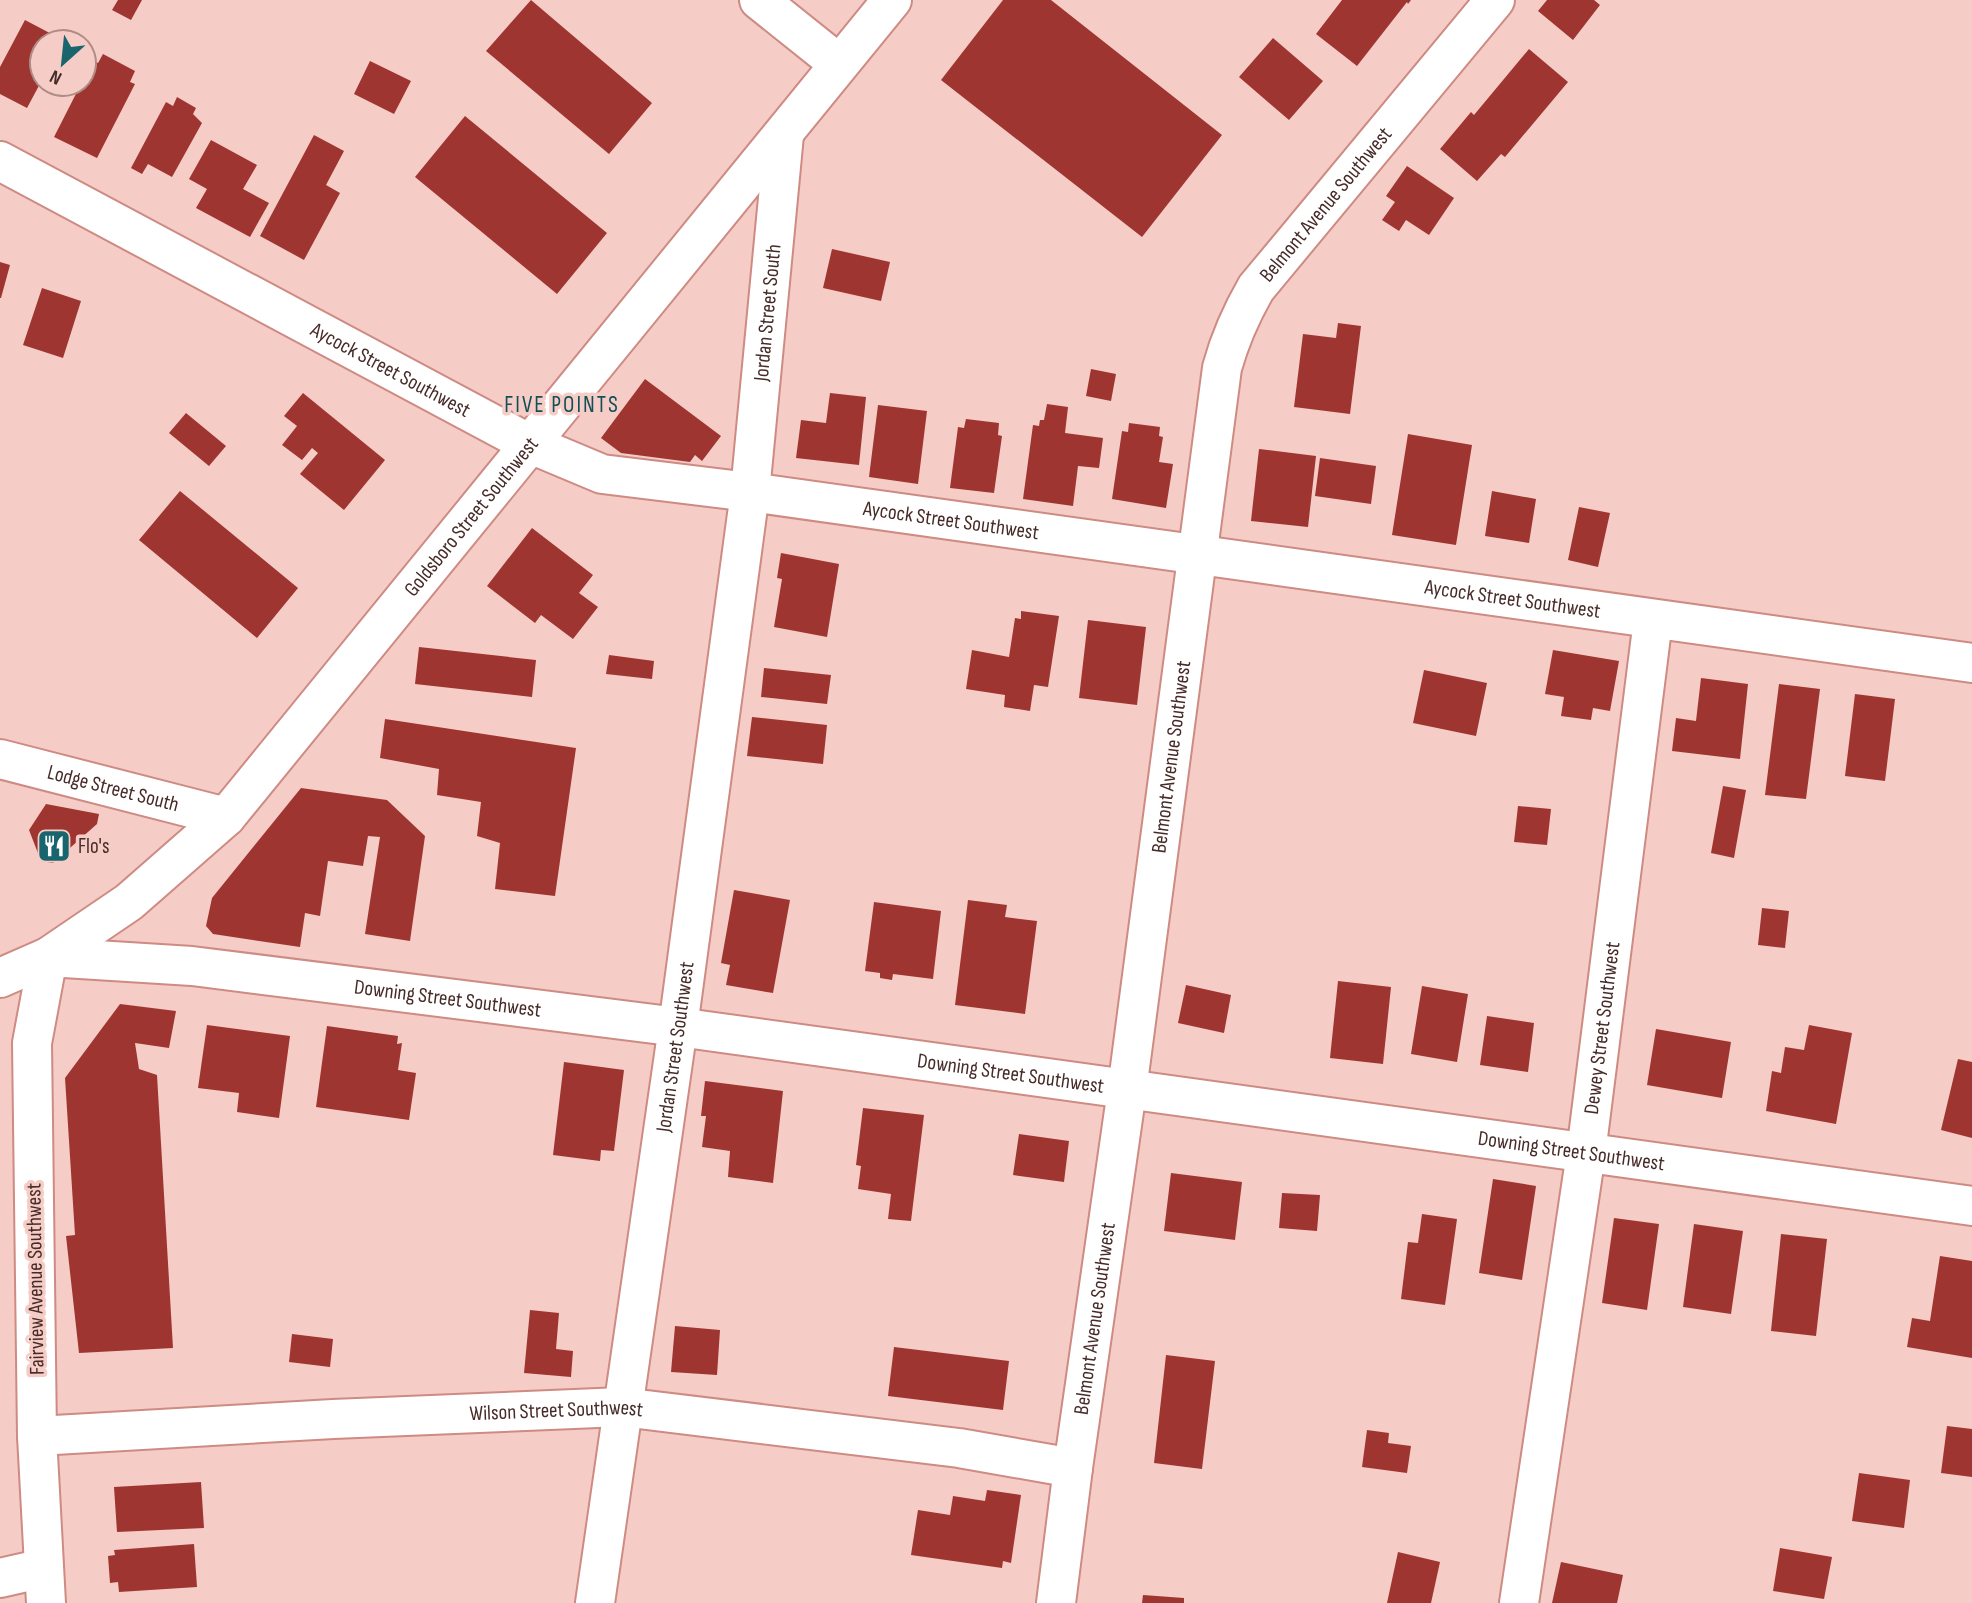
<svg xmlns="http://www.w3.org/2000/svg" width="1972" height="1603" viewBox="0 0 1972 1603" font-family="'Sofia Sans Condensed',sans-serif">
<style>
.building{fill:#9f3530}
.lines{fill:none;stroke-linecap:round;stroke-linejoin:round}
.minor-casing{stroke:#cd8b83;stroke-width:42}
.minor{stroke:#fff;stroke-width:38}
.labels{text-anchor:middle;stroke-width:7;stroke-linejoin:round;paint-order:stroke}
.street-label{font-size:21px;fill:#472b28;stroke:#f6ccc6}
.poi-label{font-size:21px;fill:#472b28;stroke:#f6ccc6;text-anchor:start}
.neighbourhood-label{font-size:23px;letter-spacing:2px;fill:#124f56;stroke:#f6ccc6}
</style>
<rect width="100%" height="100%" fill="#f6ccc6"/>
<path class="building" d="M118,0H142L131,20L112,10Z
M531,0L652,103L609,154L486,51Z
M1003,0H1051L1222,135L1142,237L941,80Z
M1342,0H1411L1408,4L1407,2L1357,66L1316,34Z
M1547,0H1594L1600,5L1573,40L1538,11Z
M25,20L63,40L62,42H42V80L27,108L0,94V67Z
M1273,38L1323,81L1289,120L1239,77Z
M1529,49L1568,82L1505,157L1501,154L1477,181L1440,149L1471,112L1474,115Z
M103,54L135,71L130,82L135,84L97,158L54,137L81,84H84V77L92,60L98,63Z
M370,61L411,81L394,114L354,94Z
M177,97L196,108L193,114L202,123L172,177L148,164L142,174L131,168L166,102L173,106Z
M465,116L607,233L557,294L415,177Z
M314,135L344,151L326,185L340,193L304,260L260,236Z
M211,140L257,165L243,189L269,203L250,237L196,208L207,189L189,179Z
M1407,166L1454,198L1429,235L1406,220L1399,231L1382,220L1395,202L1386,196Z
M832,249L890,262L881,301L823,288Z
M0,262L10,265L1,298H0Z
M42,288L81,301L63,358L23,345Z
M1338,323L1361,326L1350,414L1294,407L1303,334L1336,338Z
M1091,369L1116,374L1111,401L1086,396Z
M645,379L721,436L702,461L695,455L690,462L621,453L601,438Z
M303,393L385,460L344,510L300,474L318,453L312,448L302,460L282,445L297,426L284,416Z
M830,393L866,397L859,465L796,458L801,420L826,423Z
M1047,404L1068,407L1065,433L1103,438L1099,468L1078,466L1073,506L1023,499L1033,425L1039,426L1040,420H1044Z
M878,405L927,411L918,484L869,477Z
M186,413L226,446L209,466L169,433Z
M966,419L999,423L998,435L1002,436L994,493L950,488L958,427L964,428Z
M1129,423L1160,427L1159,436L1163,437L1159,462L1173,464L1166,508L1112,499L1122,431L1128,432Z
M1408,434L1472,445L1456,545L1392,535Z
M1259,449L1316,456L1308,527L1251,521Z
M1320,458L1376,466L1371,504L1315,496Z
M180,491L298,588L257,638L139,540Z
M1492,491L1536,499L1529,543L1485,536Z
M1579,507L1610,513L1598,567L1568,560Z
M532,528L593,575L579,593L598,607L573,639L541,615L535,623L487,586Z
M781,553L839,564L827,637L774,627L782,579L777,578Z
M1021,611L1059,616L1048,687L1034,685L1030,711L1004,707L1005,695L966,689L972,650L1009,657L1015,618L1021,619Z
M1088,620L1146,627L1137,705L1079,698Z
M419,647L536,660L532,697L415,684Z
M1553,650L1619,661L1610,711L1593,708L1591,720L1561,716L1564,697L1545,694Z
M609,655L654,661L652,679L606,674Z
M764,668L831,675L827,704L761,697Z
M1424,670L1487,683L1476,736L1413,723Z
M1701,678L1748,684L1740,759L1672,751L1676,718L1696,721Z
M1779,684L1820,689L1806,799L1765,795Z
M1855,694L1895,699L1885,781L1845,776Z
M752,717L827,725L823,764L747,756Z
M385,719L576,748L555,896L495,889L500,843L477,836L481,802L437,795L439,769L380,758Z
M1723,786L1746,790L1734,858L1711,853Z
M301,788L387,800L425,836L410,941L365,934L380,837L368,836L363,866L328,861L320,916L305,913L300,947L213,934L206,926L212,898Z
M46,804L99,814L97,824L53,863L41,861L29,830Z
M1518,806L1551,809L1547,845L1514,842Z
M734,890L790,900L773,993L726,985L730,965L721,963Z
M968,900L1007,905L1005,917L1037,921L1025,1014L955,1005Z
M874,902L941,911L933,979L893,974L892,980L880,978V973L865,971Z
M1762,908L1789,911L1785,948L1758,945Z
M1338,981L1391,987L1383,1064L1330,1058Z
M1186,985L1231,995L1224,1033L1178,1023Z
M1422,986L1468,994L1457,1062L1411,1054Z
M120,1004L176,1011L169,1048L135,1043L139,1069L157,1075L173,1348L79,1353L66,1236L75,1235L65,1078Z
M1487,1016L1534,1023L1528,1072L1480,1065Z
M207,1025L290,1036L279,1118L237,1112L239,1093L198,1088Z
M1809,1025L1852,1033L1836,1124L1766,1111L1772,1071L1781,1073L1785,1047L1804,1050Z
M327,1026L398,1036L397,1044L402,1043L398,1070L416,1073L409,1120L316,1107Z
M1656,1029L1731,1042L1722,1098L1647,1085Z
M1958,1059L1972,1062V1138L1941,1130Z
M564,1062L624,1070L614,1151L601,1150L600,1161L553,1155Z
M705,1081L783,1091L773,1183L728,1177L730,1151L702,1147L706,1116H701Z
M863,1108L924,1115L911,1221L888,1219L891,1194L858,1189L861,1166L856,1165Z
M1019,1134L1069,1141L1064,1182L1013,1175Z
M1171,1173L1242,1182L1235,1240L1164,1231Z
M1493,1179L1536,1186L1522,1280L1479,1273Z
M1282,1193L1320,1195L1317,1231L1279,1228Z
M1422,1214L1457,1219L1445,1305L1401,1299L1408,1242L1418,1243Z
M1614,1218L1659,1224L1647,1310L1602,1303Z
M1694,1224L1743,1231L1731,1314L1683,1307Z
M1781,1234L1827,1239L1816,1336L1771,1331Z
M1940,1256L1972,1261V1358L1907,1347L1912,1318L1930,1321Z
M530,1310L559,1313L556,1349L573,1351L571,1377L524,1373Z
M675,1326L720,1330L717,1375L671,1372Z
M292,1334L333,1339L330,1367L289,1362Z
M894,1347L1009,1361L1003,1410L888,1396Z
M1166,1355L1215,1361L1202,1469L1154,1463Z
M1947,1426L1972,1429V1477L1941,1473Z
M1367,1430L1389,1433L1388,1443L1411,1446L1407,1473L1362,1467Z
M1859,1473L1910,1480L1904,1528L1852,1521Z
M201,1482L204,1528L117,1532L114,1487Z
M987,1490L1021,1495L1011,1563L1003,1561L1002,1568L911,1555L918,1510L950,1515L953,1496L985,1501Z
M194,1544L197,1587L119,1592L118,1582L110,1583L108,1556L115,1555L114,1550Z
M1780,1548L1832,1557L1824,1599L1773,1591Z
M1398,1552L1440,1562L1431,1603H1387Z
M1561,1562L1623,1575L1617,1603H1552Z
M1143,1595L1184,1598V1603H1142Z"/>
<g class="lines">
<defs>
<g id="minor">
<path d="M759,0L839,64"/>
<path id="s1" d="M0,161L528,443L602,474L750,492L1972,663"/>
<path id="s2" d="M0,759L226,817"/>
<path id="s3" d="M48,957L192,966L678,1027L1972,1206"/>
<path id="s4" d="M0,978L48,957L129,902L226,817L892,0"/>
<path id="s5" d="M37,1436L333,1419L622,1407L959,1448L1073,1468"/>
<path d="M0,1578L44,1568"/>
<path d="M46,1603L37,1436L32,1043L48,957"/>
<path id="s6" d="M595,1603L678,1027L750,492L784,135"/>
<path id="s7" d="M1056,1603L1073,1468L1127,1090L1222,368C1230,339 1241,314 1256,288L1495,0"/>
<path id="s8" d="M1519,1603L1586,1153L1653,620"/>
</g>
</defs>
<use href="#minor" class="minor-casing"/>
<use href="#minor" class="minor"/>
</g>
<defs>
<symbol id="restaurant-square" viewBox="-11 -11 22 22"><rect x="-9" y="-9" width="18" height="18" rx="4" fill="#18656e" stroke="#f6ccc6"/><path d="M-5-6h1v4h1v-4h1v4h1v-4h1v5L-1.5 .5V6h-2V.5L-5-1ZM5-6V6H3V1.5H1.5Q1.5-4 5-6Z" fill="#fff"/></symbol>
</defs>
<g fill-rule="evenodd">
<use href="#restaurant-square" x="35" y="827" width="38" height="38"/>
</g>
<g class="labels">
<g class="street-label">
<text dy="7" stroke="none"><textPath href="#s7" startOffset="1442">Belmont Avenue Southwest</textPath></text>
<text dy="7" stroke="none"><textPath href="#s6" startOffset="1302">Jordan Street South</textPath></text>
<text dy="7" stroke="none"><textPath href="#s1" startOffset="443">Aycock Street Southwest</textPath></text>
<text dy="7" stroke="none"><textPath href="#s4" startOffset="667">Goldsboro Street Southwest</textPath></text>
<text dy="7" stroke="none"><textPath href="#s1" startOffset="1031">Aycock Street Southwest</textPath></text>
<text dy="7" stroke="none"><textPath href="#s1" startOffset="1598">Aycock Street Southwest</textPath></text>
<text dy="7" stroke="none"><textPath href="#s7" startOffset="854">Belmont Avenue Southwest</textPath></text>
<text dy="7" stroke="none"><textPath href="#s2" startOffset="117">Lodge Street South</textPath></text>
<text dy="7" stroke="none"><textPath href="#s3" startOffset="402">Downing Street Southwest</textPath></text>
<text dy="7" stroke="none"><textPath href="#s8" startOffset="581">Dewey Street Southwest</textPath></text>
<text dy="7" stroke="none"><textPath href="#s6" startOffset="562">Jordan Street Southwest</textPath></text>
<text dy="7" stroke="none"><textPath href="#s3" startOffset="970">Downing Street Southwest</textPath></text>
<text dy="7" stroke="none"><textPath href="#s3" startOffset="1536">Downing Street Southwest</textPath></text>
<text transform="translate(35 1279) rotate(-91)" y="7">Fairview Avenue Southwest</text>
<text dy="7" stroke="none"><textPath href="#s7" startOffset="287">Belmont Avenue Southwest</textPath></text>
<text dy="7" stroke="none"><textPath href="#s5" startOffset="520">Wilson Street Southwest</textPath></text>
</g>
<g class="poi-label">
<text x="78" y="853">Flo's</text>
</g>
<g class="neighbourhood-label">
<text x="562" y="412">FIVE POINTS</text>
</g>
</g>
<g transform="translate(63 63) rotate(207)"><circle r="33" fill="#f6ccc6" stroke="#b08c87" stroke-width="2"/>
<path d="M0-5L12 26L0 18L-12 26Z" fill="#18656e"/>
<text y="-10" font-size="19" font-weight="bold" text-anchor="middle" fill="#472b28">N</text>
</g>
</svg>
